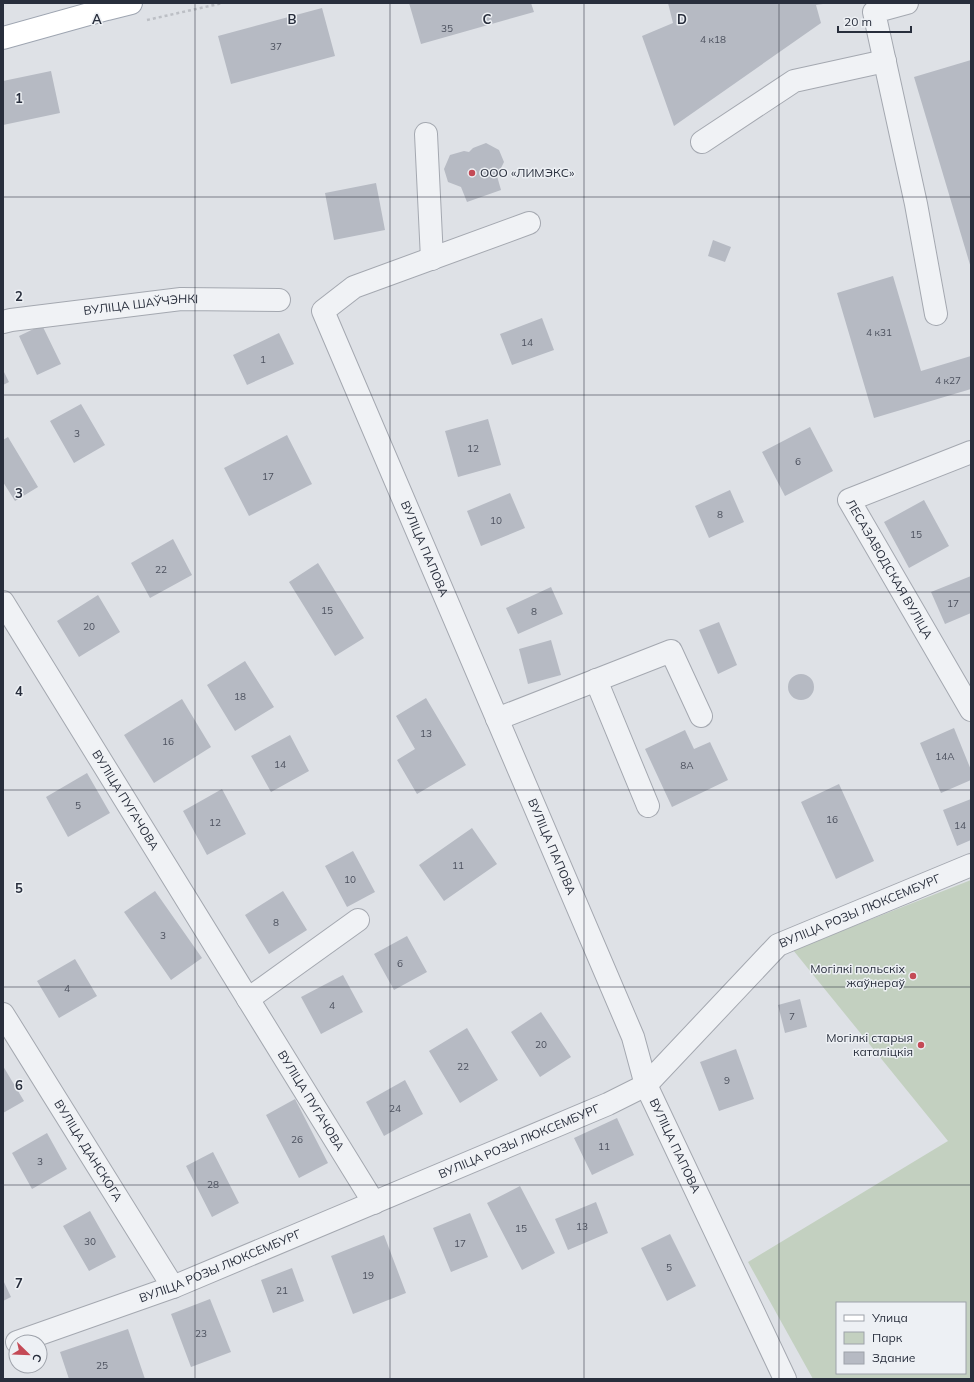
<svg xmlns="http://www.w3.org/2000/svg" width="974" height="1382" viewBox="0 0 974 1382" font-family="Mulish,sans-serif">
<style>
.green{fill:#c3d0c0;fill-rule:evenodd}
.building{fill:#b6bac3}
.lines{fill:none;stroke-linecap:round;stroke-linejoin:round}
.minor-casing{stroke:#a4a8b0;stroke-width:24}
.major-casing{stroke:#9ea5b1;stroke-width:24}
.path{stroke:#bcbfc5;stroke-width:2.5;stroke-dasharray:3 3;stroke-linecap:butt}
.minor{stroke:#f0f2f5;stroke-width:22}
.major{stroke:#fff;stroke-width:22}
.grid{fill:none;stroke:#282e3c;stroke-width:1;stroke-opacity:0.55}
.poi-dot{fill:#c44a56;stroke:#edf0f4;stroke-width:1.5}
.labels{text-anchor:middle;stroke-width:3;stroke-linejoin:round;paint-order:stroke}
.number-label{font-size:10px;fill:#4c515e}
.poi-label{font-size:12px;fill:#282e3c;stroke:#edf0f4;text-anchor:end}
.street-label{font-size:12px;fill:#282e3c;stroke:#edf0f4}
.grid-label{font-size:13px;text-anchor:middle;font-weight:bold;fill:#282e3c;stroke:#edf0f4;stroke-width:3;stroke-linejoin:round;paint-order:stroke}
</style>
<rect width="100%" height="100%" fill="#dee1e6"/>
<path class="green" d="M971,880V1379H813L748,1262L948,1141L793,950ZM837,1303H965V1373H837Z"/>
<path class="building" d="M409,3H531L534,12L421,44Z
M668,3H823V4L816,5L821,23L674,126L642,36L673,23Z
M322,8L335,56L231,84L218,36Z
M971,60V268L914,77Z
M51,71L60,113L3,125V81Z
M486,143L499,150L504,162L497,176L501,190L467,202L461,187L448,182L444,169L450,155L464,151L469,152L473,148Z
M376,183L385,230L334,240L325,193Z
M713,240L731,247L725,262L708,256Z
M893,276L921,371L971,356V389L874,418L837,293Z
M542,318L554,350L512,365L500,334Z
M42,325L61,364L37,375L19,336Z
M279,333L294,364L247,385L233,355Z
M3,370L9,382L3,385Z
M81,404L105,445L74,463L50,421Z
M488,419L501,465L458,477L445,431Z
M810,427L833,471L785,496L762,452Z
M287,435L312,484L249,516L224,468Z
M8,437L38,487L15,501L3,482V440Z
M730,490L744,522L709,538L695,506Z
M510,493L525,528L481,546L467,511Z
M924,500L949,546L909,568L884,522Z
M173,539L192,575L150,598L131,563Z
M318,563L364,638L335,656L289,582Z
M971,576V613L945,624L931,592Z
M551,587L563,614L518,634L506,608Z
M98,595L120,632L79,657L57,621Z
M719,622L737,665L718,674L699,630Z
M551,640L561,675L528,684L519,649Z
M245,661L274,707L235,731L207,685Z
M788 687a13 13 0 1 1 26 0a13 13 0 1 1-26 0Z
M426,698L466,765L417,794L397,760L415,749L396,716Z
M182,699L211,747L154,783L124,735Z
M954,728L971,770V780L941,793L920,743Z
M685,730L694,749L710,742L728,780L672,807L645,749Z
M290,735L309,771L271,792L251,756Z
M87,773L110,813L68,837L46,797Z
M839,784L874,861L836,879L801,802Z
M222,789L246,834L207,855L183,811Z
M971,799V840L957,846L943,810Z
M472,828L497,864L444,901L419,865Z
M353,851L375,892L347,907L325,866Z
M155,891L202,958L171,980L124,912Z
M283,891L307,930L269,954L245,915Z
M407,936L427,972L394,990L374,954Z
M75,959L97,996L59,1018L37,981Z
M343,975L363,1012L321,1034L301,997Z
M800,999L807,1027L785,1033L778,1005Z
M541,1012L571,1057L540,1077L511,1032Z
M467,1028L498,1080L460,1103L429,1051Z
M736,1049L754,1099L719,1111L700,1062Z
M3,1066L24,1101L3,1113Z
M405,1080L423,1114L384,1136L366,1102Z
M295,1099L328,1163L299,1178L266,1115Z
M617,1118L634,1155L592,1175L574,1138Z
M47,1133L67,1169L32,1189L12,1153Z
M213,1152L239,1203L212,1217L186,1166Z
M520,1186L555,1253L522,1270L487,1203Z
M596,1202L608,1233L568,1250L555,1219Z
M90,1211L116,1257L89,1271L63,1226Z
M470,1213L488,1257L451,1272L433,1228Z
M670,1234L696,1286L667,1301L641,1248Z
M384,1235L406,1293L353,1314L331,1256Z
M292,1268L304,1301L273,1313L261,1280Z
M3,1280L11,1297L3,1301Z
M210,1299L231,1352L191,1367L171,1314Z
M128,1329L145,1379H69L60,1352Z"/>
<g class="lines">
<defs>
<g id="minor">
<path d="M907,3L874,12L916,204L936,314"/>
<path d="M426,134L432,259"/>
<path d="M702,142L794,81L885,61"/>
<path id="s1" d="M529,223L354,287L323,311L633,1037L646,1085L785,1379"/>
<path id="s2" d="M3,322L11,320L181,299L279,300"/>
<path id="s3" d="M971,452L849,500L971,710"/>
<path id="s4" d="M3,602L374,1203"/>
<path d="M596,680L648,806"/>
<path d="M497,719L671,651L701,716"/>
<path d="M248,999L358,920"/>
<path id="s5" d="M3,1014L173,1287"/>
<path id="s6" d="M17,1342L173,1287L608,1104L646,1085L778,945L971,865"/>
</g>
<path id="major" d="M3,38L107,9L131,3"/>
</defs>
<use href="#minor" class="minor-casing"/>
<use href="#major" class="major-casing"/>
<path class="path" d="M147,20L223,3"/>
<use href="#minor" class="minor"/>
<use href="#major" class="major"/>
</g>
<path class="grid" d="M195,3V1379M390,3V1379M584,3V1379M779,3V1379M3,197H971M3,395H971M3,592H971M3,790H971M3,987H971M3,1185H971"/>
<g class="poi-dot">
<circle cx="472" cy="173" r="4"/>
<circle cx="913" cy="976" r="4"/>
<circle cx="921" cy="1045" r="4"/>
</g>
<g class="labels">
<g class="number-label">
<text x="447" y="32">35</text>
<text x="713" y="43">4 к18</text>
<text x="276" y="50">37</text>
<text x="879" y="336">4 к31</text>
<text x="527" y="346">14</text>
<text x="263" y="363">1</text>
<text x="948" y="384">4 к27</text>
<text x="77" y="437">3</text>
<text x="473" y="452">12</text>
<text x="798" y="465">6</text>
<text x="268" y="480">17</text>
<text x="720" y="518">8</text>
<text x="496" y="524">10</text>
<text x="916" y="538">15</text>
<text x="161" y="573">22</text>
<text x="953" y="607">17</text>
<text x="327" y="614">15</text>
<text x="534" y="615">8</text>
<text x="89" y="630">20</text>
<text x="240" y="700">18</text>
<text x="426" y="737">13</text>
<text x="168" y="745">16</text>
<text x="945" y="760">14А</text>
<text x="280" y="768">14</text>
<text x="687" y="769">8А</text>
<text x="78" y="809">5</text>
<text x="832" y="823">16</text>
<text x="215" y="826">12</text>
<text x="960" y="829">14</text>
<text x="458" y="869">11</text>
<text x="350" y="883">10</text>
<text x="276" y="926">8</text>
<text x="163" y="939">3</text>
<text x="400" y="967">6</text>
<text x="67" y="992">4</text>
<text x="332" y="1009">4</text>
<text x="792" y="1020">7</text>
<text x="541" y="1048">20</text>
<text x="463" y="1070">22</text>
<text x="727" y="1084">9</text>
<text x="395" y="1112">24</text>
<text x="297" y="1143">26</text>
<text x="604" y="1150">11</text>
<text x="40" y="1165">3</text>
<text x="213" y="1188">28</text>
<text x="582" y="1230">13</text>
<text x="521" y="1232">15</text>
<text x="90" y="1245">30</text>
<text x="460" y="1247">17</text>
<text x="669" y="1271">5</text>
<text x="368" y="1279">19</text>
<text x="282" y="1294">21</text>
<text x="201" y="1337">23</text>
<text x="102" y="1369">25</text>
</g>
<g class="poi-label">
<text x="480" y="177" text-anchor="start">ООО «ЛИМЭКС»</text>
<text x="905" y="973">Могілкі польскіх<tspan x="905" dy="14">жаўнераў</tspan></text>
<text x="913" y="1042">Могілкі старыя<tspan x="913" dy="14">каталіцкія</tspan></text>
</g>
<g class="street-label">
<text dy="4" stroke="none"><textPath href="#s2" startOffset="139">ВУЛІЦА ШАЎЧЭНКІ</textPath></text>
<text dy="4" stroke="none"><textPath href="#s1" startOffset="484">ВУЛІЦА ПАПОВА</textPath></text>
<text dy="4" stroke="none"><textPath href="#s3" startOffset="211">ЛЕСАЗАВОДСКАЯ ВУЛІЦА</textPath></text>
<text dy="4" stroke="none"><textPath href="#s4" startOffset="233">ВУЛІЦА ПУГАЧОВА</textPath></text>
<text dy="4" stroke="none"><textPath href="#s1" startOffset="808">ВУЛІЦА ПАПОВА</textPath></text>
<text dy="4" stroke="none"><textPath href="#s6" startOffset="961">ВУЛІЦА РОЗЫ ЛЮКСЕМБУРГ</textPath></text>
<text dy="4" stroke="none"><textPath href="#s4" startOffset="586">ВУЛІЦА ПУГАЧОВА</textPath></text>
<text dy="4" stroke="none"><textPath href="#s6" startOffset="541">ВУЛІЦА РОЗЫ ЛЮКСЕМБУРГ</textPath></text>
<text dy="4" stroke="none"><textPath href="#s1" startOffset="1132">ВУЛІЦА ПАПОВА</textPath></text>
<text dy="4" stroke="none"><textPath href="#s5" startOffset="161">ВУЛІЦА ДАНСКОГА</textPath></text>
<text dy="4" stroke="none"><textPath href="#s6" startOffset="217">ВУЛІЦА РОЗЫ ЛЮКСЕМБУРГ</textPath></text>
</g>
</g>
<g class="grid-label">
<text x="97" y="24">A</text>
<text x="292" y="24">B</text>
<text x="487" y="24">C</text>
<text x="682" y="24">D</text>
<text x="19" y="103">1</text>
<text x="19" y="301">2</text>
<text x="19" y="498">3</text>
<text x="19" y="696">4</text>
<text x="19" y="893">5</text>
<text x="19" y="1090">6</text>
<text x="19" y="1288">7</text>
</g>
<rect width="974" height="1382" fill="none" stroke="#282e3c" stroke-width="8"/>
<rect x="836" y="1302" width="130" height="72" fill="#edf0f4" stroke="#9ea2aa"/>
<rect x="844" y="1315" width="20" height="6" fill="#ffffff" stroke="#9ea2aa"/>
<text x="872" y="1322" font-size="12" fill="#282e3c">Улица</text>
<rect x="844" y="1332" width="20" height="12" fill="#c3d0c0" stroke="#9ea2aa"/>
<text x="872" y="1342" font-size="12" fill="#282e3c">Парк</text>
<rect x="844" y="1352" width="20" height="12" fill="#b6bac3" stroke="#9ea2aa"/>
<text x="872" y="1362" font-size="12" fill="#282e3c">Здание</text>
<g transform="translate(28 1354) rotate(113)"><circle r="19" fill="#edf0f4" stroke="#9ea2aa"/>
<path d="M0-3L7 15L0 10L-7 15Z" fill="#c44a56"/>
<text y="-6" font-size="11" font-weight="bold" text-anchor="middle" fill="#282e3c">С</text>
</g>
<path d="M838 26v6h73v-6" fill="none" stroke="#282e3c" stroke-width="2"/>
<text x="844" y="26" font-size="12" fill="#282e3c" stroke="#edf0f4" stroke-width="3" paint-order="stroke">20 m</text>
</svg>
